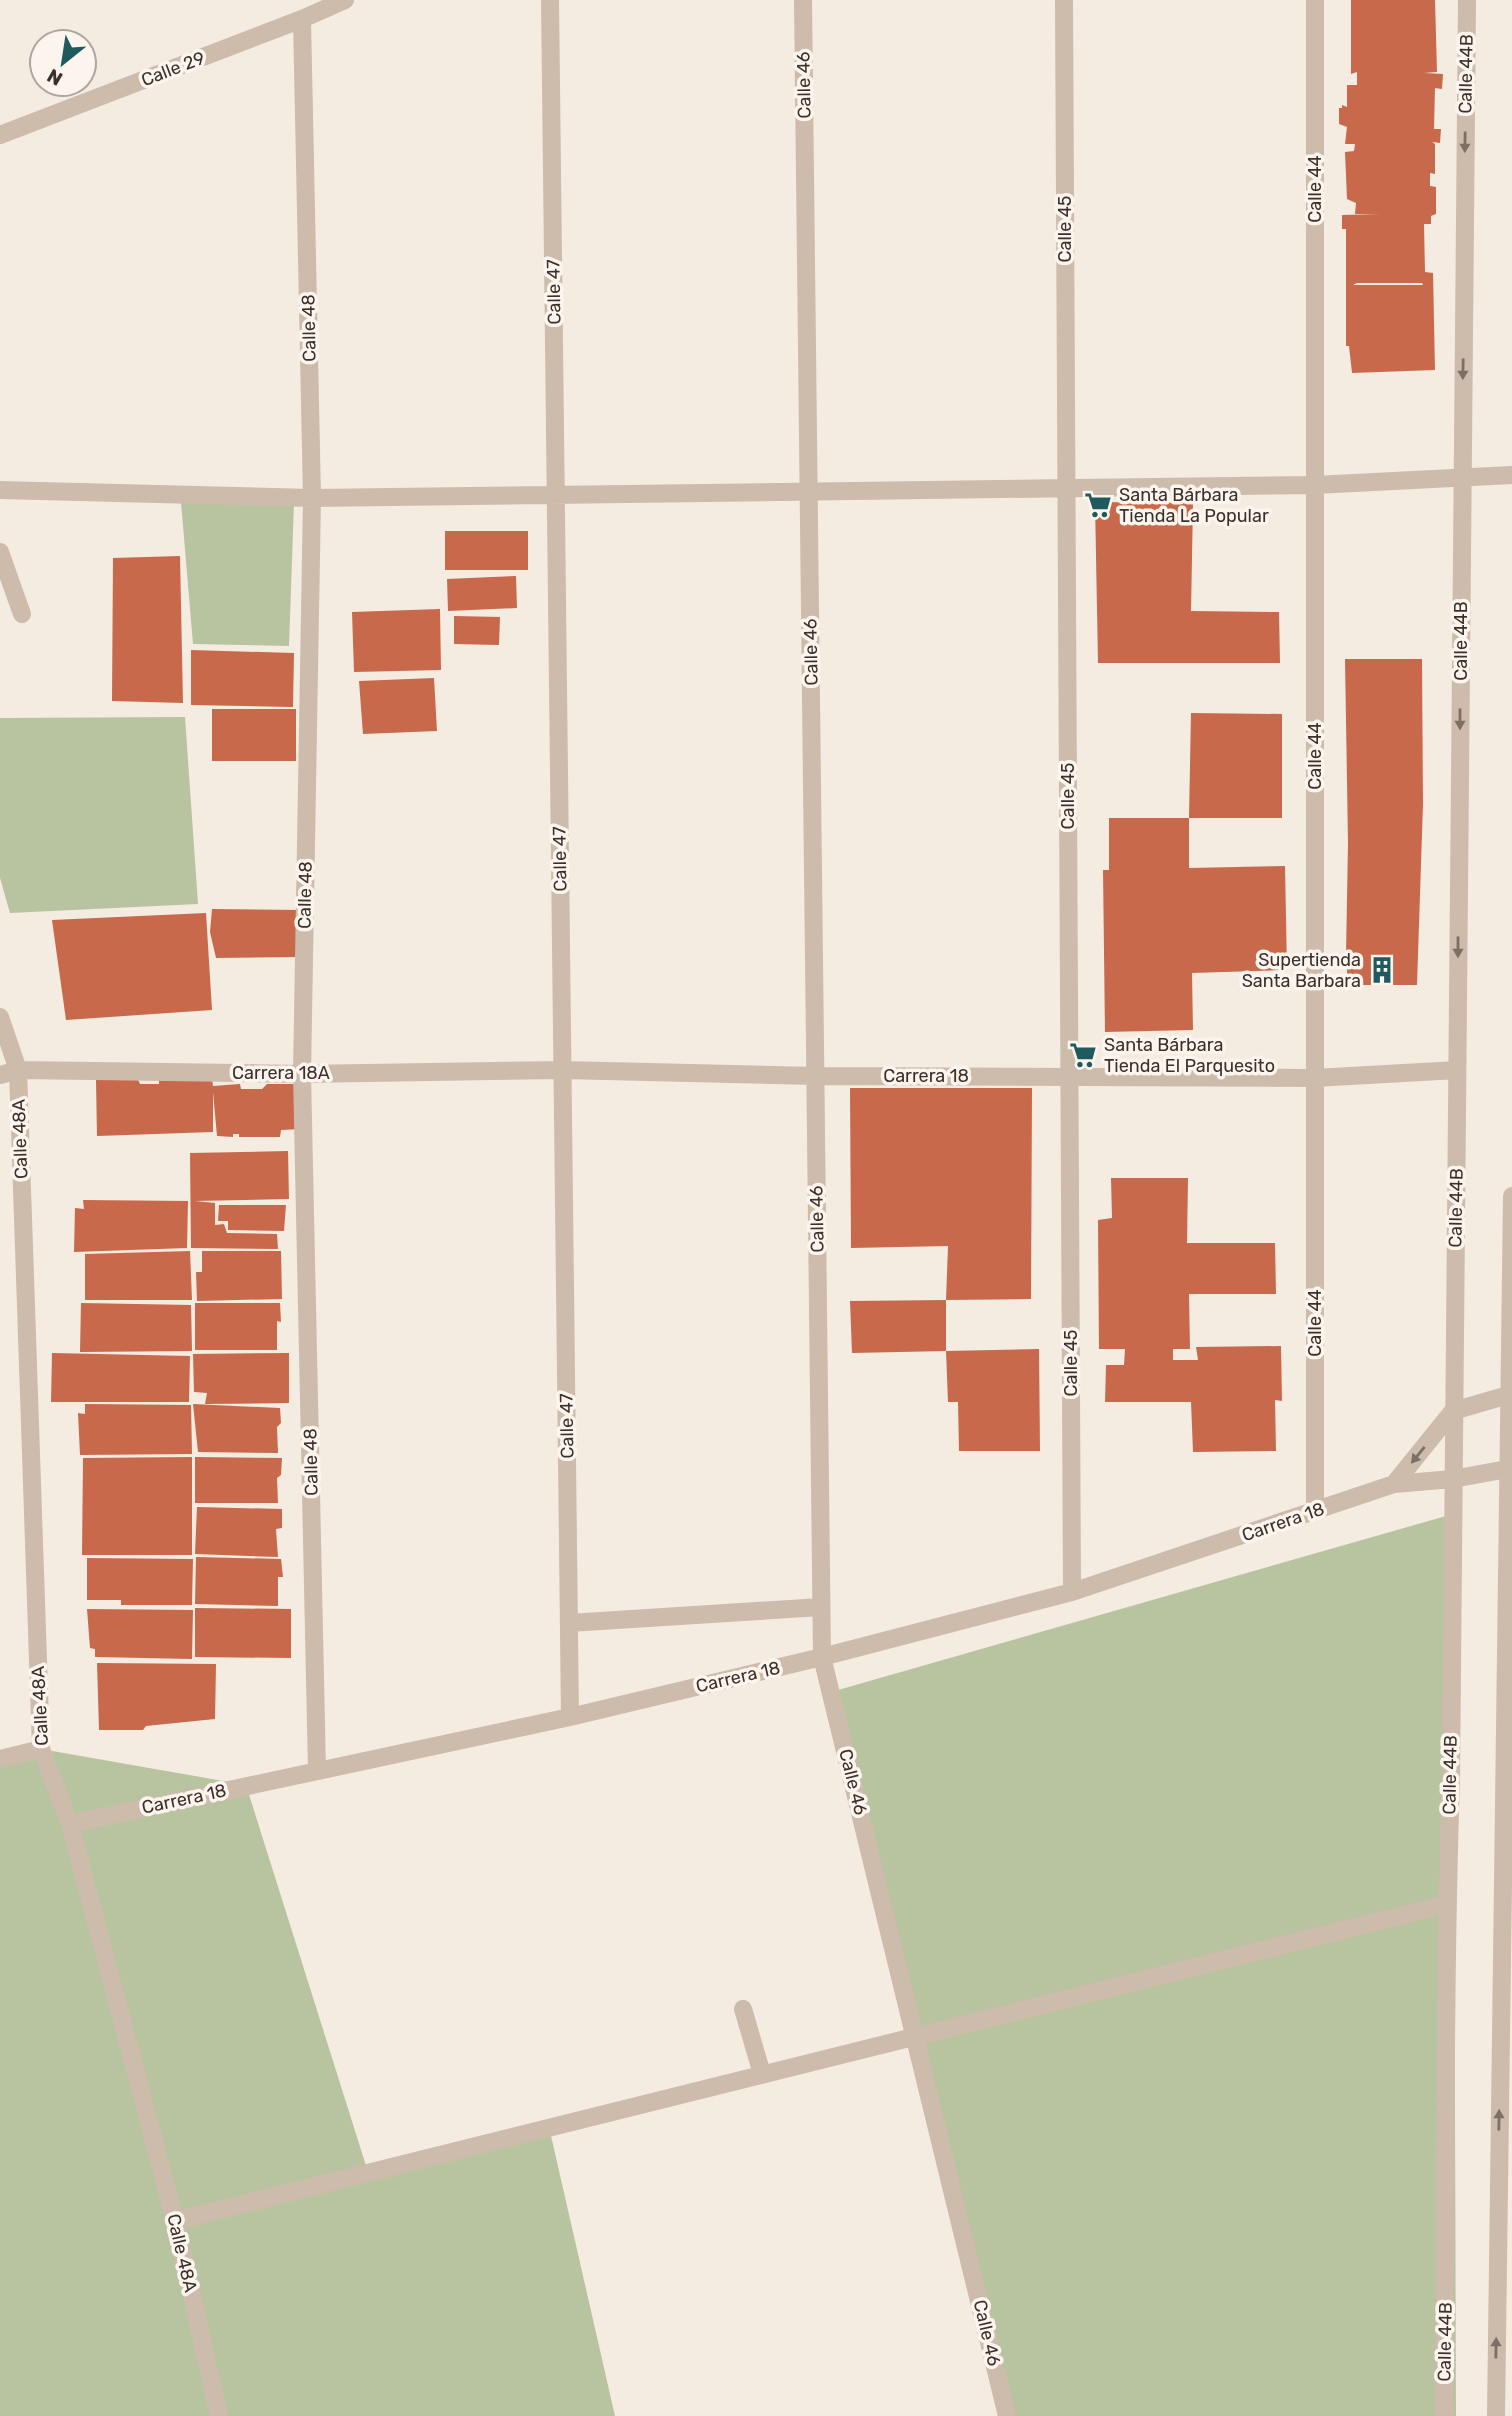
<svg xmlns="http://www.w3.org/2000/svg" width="1512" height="2416" viewBox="0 0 1512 2416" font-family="Rubik,sans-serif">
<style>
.green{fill:#b8c4a0}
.building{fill:#c8694b;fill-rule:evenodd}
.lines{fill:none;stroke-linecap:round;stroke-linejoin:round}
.lane{stroke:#cdbbac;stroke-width:18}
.street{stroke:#cdbbac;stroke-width:18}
.oneway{fill:#7d6f65}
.labels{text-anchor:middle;stroke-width:7;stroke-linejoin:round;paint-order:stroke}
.street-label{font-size:18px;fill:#3b302b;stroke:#fbf5ee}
.poi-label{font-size:18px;fill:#3b302b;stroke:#fbf5ee;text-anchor:start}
</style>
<rect width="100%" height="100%" fill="#f4ebe1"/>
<path class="green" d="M181,502L294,503L289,646L193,644Z
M185,717L198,904L10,913L0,878V718Z
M1453,1514L1456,2416H1007L831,1692Z
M41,1749L246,1785L368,2172L549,2127L615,2416H0V1759Z"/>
<path class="building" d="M1351,0H1435L1437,72L1424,73L1443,74L1442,89L1435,88L1434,129H1441L1440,143L1432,142L1435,144V174L1430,173V186L1436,187V214L1431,216V224H1424L1425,272L1433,273L1435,370L1352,373L1349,346H1346V229H1342V215L1380,214H1355L1356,203L1347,199L1345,152L1354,151L1355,144H1345L1347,127L1339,124V108H1342V105L1347,107V85H1357V72L1351,74ZM1357,283H1422L1423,285H1353Z
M1095,502L1193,503L1191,611L1279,612L1280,663H1098Z
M445,531H528V570H445Z
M180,556L183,703L112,701L113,558Z
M516,576L517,608L448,611L447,579Z
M440,609L441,670L354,672L352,612Z
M454,616L500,617L499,645L454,644Z
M191,650L294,653L293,707L191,705Z
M1345,659H1422L1423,804L1417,985H1348L1346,955L1348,843Z
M434,678L437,731L363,734L359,681Z
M212,709H296V761H212Z
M1191,713L1282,714V818H1189Z
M1109,818H1189V868L1285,866L1287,970L1192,973L1193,1030L1105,1032L1103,870H1109Z
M212,909L301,910L302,957L216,958L210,932Z
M206,913L212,1010L66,1020L52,920Z
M137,1077L140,1084H159V1077L212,1079L213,1086L240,1084L241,1089H262L267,1084H300L301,1129L281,1130L280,1137H239V1134H233V1137L217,1136L213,1092V1132L97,1136L96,1080Z
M850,1088H1032L1031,1299L946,1300L948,1246L851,1248Z
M288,1151L289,1199L195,1201L215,1203V1225L224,1224L227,1233L277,1234L278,1249L191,1248L190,1153Z
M1111,1178H1188L1187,1243H1275L1276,1294H1189L1190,1349H1173V1360H1198L1196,1347L1281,1346L1282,1401L1275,1400L1276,1451L1193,1452L1191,1402H1105L1106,1365H1124L1125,1349H1099L1098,1220L1112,1218Z
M83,1200L188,1201L187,1248L74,1252L75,1208L84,1209Z
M219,1205H286L284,1231L228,1230V1221H218Z
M190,1251L192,1300H85V1254Z
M202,1251H281L282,1299L197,1301L196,1272H202Z
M946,1300V1351L852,1353L850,1301Z
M81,1303L191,1305L192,1351L80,1352Z
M195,1303H280L281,1322L277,1321V1350H195Z
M1039,1349L1040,1451H959L958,1402H948L946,1351Z
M52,1353L190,1356L189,1402H51Z
M289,1353V1403L205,1404L207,1393L194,1392L193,1354Z
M85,1404L191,1405L192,1454L80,1455L78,1413L85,1414Z
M193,1404L280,1408L281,1423L277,1427L278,1453L198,1452Z
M192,1457V1555H82L83,1458Z
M195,1457L282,1458L281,1475L277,1478L278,1503H195Z
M197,1507L282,1509V1528L276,1529L278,1557L195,1554Z
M196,1557L281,1559L283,1577H278V1606L195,1604Z
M87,1558L193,1559L192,1605H121V1600H87Z
M195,1608L291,1609V1658L195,1657Z
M87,1609L193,1610L192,1659L95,1657V1649L90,1648Z
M97,1663L216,1664L215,1719L146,1726L143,1730H99Z"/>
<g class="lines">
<path class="lane" d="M743,2009L762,2074"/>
<path class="street" d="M550,0L570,1717
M803,0L822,1657L1007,2416
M1064,0L1072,1592
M302,19L312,498L302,1074L317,1771
M0,135L302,19L345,0
M0,490L312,498L1315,485L1512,475
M0,552L22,614
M0,1017L18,1070L41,1749L70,1824L175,2221L219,2416
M0,1075L18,1070L302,1074L563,1070L815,1076L1315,1078L1457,1070
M1394,1484L1453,1411L1512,1394
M1315,1511V0
M569,1623L821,1607
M0,1759L41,1749
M70,1824L570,1717L822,1657L1072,1592L1394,1484L1453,1479L1512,1468
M175,2221L1447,1904
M1444,2416C1446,2204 1444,1991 1451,1779L1467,0
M1496,2416L1512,1196"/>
</g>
<defs><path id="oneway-solid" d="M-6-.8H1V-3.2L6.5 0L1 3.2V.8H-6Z" transform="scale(1.75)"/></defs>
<g class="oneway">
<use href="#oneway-solid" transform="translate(1465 142) rotate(91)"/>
<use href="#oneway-solid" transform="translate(1463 369) rotate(91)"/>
<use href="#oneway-solid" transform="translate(1460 719) rotate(90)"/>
<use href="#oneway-solid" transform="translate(1458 947) rotate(90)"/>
<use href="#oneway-solid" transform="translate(1418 1455) rotate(129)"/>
<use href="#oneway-solid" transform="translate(1499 2120) rotate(-89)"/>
<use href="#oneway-solid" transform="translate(1496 2348) rotate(-89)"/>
</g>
<defs>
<symbol id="supermarket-bare" viewBox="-9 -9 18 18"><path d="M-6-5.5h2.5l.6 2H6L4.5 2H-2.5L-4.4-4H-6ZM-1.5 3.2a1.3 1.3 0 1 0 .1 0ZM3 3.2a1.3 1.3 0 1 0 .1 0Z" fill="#1f5a5e" stroke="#fbf5ee" stroke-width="2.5" paint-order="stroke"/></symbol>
<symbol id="building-bare" viewBox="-9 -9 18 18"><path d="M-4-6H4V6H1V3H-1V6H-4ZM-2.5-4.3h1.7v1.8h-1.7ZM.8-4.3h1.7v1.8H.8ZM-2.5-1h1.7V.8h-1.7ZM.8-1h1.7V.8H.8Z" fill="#1f5a5e" stroke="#fbf5ee" stroke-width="2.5" paint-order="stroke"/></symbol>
</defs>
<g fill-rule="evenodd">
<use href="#supermarket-bare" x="1079" y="486" width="38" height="38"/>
<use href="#building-bare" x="1363" y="951" width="38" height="38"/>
<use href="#supermarket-bare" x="1064" y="1036" width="38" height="38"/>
</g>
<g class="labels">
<g class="street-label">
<text transform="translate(173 69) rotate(-21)" y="6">Calle 29</text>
<text transform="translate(1466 74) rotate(-89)" y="6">Calle 44B</text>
<text transform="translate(804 85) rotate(-91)" y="6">Calle 46</text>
<text transform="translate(1315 189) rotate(-90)" y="6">Calle 44</text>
<text transform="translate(1065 229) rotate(-90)" y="6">Calle 45</text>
<text transform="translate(554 292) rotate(-91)" y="6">Calle 47</text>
<text transform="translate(309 328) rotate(-91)" y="6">Calle 48</text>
<text transform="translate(1461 641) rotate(-90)" y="6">Calle 44B</text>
<text transform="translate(811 652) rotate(-91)" y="6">Calle 46</text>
<text transform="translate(1315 756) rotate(-90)" y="6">Calle 44</text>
<text transform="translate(1068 796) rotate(-90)" y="6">Calle 45</text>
<text transform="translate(560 859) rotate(-91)" y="6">Calle 47</text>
<text transform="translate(305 895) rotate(-89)" y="6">Calle 48</text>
<text x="281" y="1079">Carrera 18A</text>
<text x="926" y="1082">Carrera 18</text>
<text transform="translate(20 1139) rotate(-92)" y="6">Calle 48A</text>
<text transform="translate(1456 1208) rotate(-89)" y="6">Calle 44B</text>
<text transform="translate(817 1219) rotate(-91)" y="6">Calle 46</text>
<text transform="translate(1315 1323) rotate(-90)" y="6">Calle 44</text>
<text transform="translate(1071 1363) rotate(-90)" y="6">Calle 45</text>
<text transform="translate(567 1426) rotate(-91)" y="6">Calle 47</text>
<text transform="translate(311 1462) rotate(-91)" y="6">Calle 48</text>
<text transform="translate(1283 1522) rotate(-19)" y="6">Carrera 18</text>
<text transform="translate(738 1677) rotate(-13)" y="6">Carrera 18</text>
<text transform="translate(40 1706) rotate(-93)" y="6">Calle 48A</text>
<text transform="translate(1450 1775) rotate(-89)" y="6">Calle 44B</text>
<text transform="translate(853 1782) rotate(76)" y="6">Calle 46</text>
<text transform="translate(184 1799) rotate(-12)" y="6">Carrera 18</text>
<text transform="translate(182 2253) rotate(77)" y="6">Calle 48A</text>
<text transform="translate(987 2333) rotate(77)" y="6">Calle 46</text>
<text transform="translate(1445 2342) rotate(-89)" y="6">Calle 44B</text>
</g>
<g class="poi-label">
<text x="1119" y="501">Santa Bárbara<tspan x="1119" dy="21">Tienda La Popular</tspan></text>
<text x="1361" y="966" text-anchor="end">Supertienda<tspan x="1361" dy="21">Santa Barbara</tspan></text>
<text x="1104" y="1051">Santa Bárbara<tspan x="1104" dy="21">Tienda El Parquesito</tspan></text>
</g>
</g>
<g transform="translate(63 63) rotate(210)"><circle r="33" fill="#fbf5ee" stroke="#aea6a0" stroke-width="2"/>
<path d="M0-5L12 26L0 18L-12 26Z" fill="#1f5a5e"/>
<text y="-10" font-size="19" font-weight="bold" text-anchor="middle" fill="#3b302b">N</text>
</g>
</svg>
